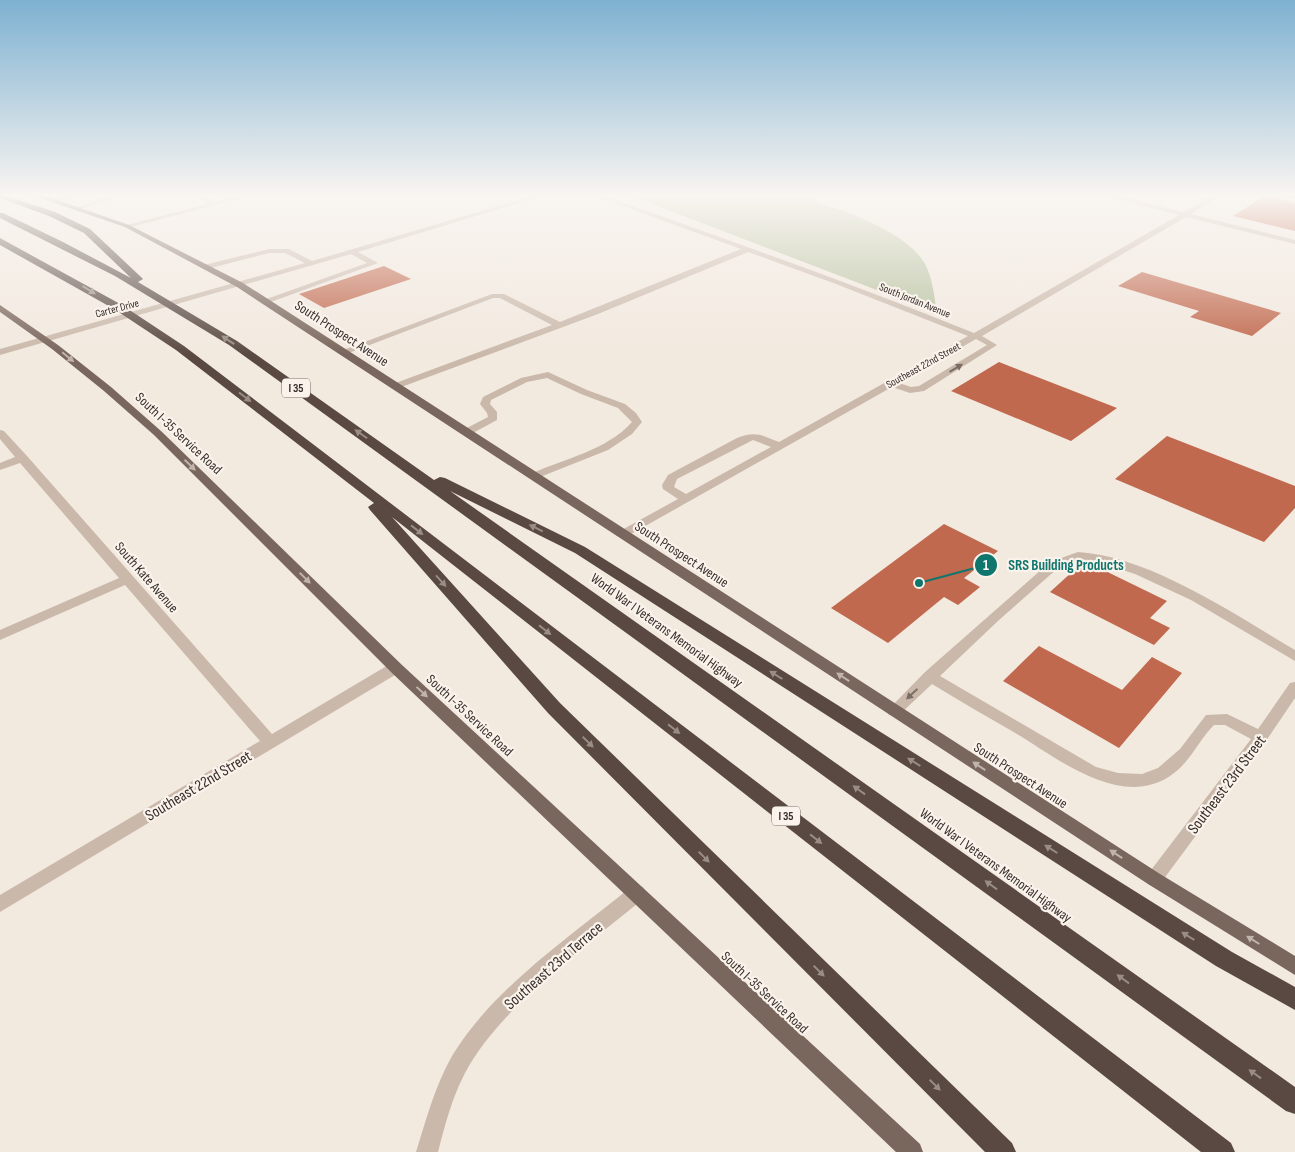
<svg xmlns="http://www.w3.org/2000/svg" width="1295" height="1152" viewBox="0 0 1295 1152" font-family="'Sofia Sans Condensed',sans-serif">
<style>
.green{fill:#b6c19f}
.building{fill:#c1694e}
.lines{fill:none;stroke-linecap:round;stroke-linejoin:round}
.minor{fill:#cab9ab;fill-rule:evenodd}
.major{fill:#79665c;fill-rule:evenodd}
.highway{fill:#594942;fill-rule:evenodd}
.oneway{fill:#998d86}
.oneway2{fill:#c0b4ab}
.oneway3{fill:#7a6d64}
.labels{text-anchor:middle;stroke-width:4.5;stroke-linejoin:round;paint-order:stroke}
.far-street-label{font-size:11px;fill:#382e2a;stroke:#faf3ec}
.shield{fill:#faf3ec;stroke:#726964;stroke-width:1}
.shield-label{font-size:12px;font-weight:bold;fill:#382e2a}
.street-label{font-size:14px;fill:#382e2a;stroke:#faf3ec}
.near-street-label{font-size:16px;fill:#382e2a;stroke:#faf3ec}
.leader{fill:none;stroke:#0f766e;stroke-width:2}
.callout-dot{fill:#0f766e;stroke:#faf3ec;stroke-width:2}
.mark-label{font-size:15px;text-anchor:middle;font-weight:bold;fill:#fff}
.callout-label{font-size:15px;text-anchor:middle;font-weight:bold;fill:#0f766e;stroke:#faf3ec;stroke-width:4.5;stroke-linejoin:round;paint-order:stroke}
</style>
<rect width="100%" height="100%" fill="#f2e9df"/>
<path class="green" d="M626,194H807C815,204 829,206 841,210C867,220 911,238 925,264C933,279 934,296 937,313Z"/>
<path class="building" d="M1265,196L1295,203V231L1233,216Z
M384,266L411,279L324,308L299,294Z
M1142,272L1281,313L1252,336L1190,317L1199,311L1118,286Z
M999,362L1117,408L1071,441L951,391Z
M1167,436L1295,486V508L1264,542L1115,479Z
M944,524L998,551L964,578L980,587L958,605L944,597L888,643L831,608Z
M1083,562L1089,563L1167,601L1150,618L1170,628L1154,645L1050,592Z
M1039,646L1122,690L1152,657L1182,673L1119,748L1003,681Z"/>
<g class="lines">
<path class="minor" d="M73,194H81L55,203L52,201Z
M119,194H127L80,209L75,208Z
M192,194H199L214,202L248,194H257L127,228L123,226L208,204Z
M540,194H548L358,252L378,263L268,303L261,301L367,263L351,254L0,355V349L305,263L285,253H269L207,269H204V265L269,249H289L312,261Z
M590,194H598C724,238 850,283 974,333L1179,215L1100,195L1099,194H1108L1184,212L1216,194H1223L1191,214L1295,240V244L1186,217L982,336L997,345L924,391L910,393L892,387L624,538L620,537L618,534L620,531L678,499L663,489L662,485L668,475L737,438C757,431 760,435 779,442L968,336L836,284L748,252L598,314L396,389L391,386L393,384L552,325L500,298H493L346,354L343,355L338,352L492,294H504L560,322L741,249ZM976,339L987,345L919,386L911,387L899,383ZM753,440L771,447L686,494L674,487L677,479Z
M1265,194H1295V198L1268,196Z
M548,372L587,390L625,404L636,413L642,422L632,434L608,450L535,479L530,476L531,474C565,458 606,451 632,422L618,408L581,394L547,378L527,382L491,400L490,404L497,412V420L471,434H463L462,432L463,430L488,417L487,413L480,404L483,397L521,378Z
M0,430L4,431L27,456L272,734L390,664H400L402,668L400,672L0,912V895L260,741L125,585L0,640V630L119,578L20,463L0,470V463L15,457L0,439Z
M1078,552C1149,556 1234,614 1295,650V661L1191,600L1135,574L1095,561L1079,560L1058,568L999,620L940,676L1096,767L1118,773L1142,774L1158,768L1180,749L1206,715L1227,714L1258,729L1290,683L1295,682V698L1266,741L1160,884L1154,887L1148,884L1145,879L1148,874L1251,739L1225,725H1214C1198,741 1190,763 1170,776C1121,809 1058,759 1017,734C989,718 960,701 932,684L899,715L894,716L889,715L887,711L925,672L1050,562Z
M637,885L643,887L646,893L643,899C586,946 500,1007 465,1073C452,1098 445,1125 438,1152H416C426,1120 435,1086 452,1056C493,988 570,937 631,887Z"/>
<path class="major" d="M23,194L43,195L129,225L243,283L1160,874L1295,956V975L1148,884L237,287L125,227L40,198Z
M0,305L58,345L111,387L161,431L402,665L920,1144L923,1152H896L392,673L154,435L104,391L52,349L0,312Z"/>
<path class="highway" d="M0,194L55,212L90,229L141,277L143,279L138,282L237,341L434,480L440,477L445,478L585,547L1232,952L1295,987V1010L1216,966L575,553L450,491L1295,1087V1114L1286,1111L229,345L115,276L0,218V213H3L63,242L131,278L84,233L49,216L0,198Z
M0,238L122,305L184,346L1231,1143L1235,1152H1201L392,517L560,703L1012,1143L1016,1152H985L548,713L370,510L368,507L374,503L176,350L114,309L0,245Z"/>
</g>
<defs><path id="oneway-solid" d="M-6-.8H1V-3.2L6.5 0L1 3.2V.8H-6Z" transform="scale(1.25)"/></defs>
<g class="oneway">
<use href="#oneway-solid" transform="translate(89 290) rotate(31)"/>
<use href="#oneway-solid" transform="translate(228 340) rotate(-147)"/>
<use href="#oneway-solid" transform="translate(245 397) rotate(37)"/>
<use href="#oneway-solid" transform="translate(361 434) rotate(-145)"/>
<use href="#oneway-solid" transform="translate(536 528) rotate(-154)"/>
<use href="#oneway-solid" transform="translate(417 530) rotate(38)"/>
<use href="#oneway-solid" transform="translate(441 581) rotate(48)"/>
<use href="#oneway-solid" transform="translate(545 630) rotate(38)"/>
<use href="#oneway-solid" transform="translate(776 675) rotate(-148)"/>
<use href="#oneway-solid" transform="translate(674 729) rotate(38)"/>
<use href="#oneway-solid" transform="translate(588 742) rotate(45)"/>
<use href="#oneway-solid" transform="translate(914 762) rotate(-148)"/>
<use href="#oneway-solid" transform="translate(859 790) rotate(-144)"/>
<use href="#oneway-solid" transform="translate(816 839) rotate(38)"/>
<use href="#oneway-solid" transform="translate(1051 849) rotate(-148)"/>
<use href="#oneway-solid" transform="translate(704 857) rotate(45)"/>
<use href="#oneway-solid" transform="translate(991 885) rotate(-144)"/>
<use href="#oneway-solid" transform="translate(1188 936) rotate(-148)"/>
<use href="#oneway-solid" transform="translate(819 971) rotate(45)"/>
<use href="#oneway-solid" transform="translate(1123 979) rotate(-144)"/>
<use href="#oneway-solid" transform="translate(1255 1074) rotate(-144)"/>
<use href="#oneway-solid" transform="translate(935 1085) rotate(45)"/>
</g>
<g class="oneway2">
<use href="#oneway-solid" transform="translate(68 357) rotate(39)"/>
<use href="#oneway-solid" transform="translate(190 465) rotate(44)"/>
<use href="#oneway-solid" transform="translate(305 578) rotate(45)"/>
<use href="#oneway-solid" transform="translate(843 677) rotate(-147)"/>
<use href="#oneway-solid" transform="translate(422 692) rotate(43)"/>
<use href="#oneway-solid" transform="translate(979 766) rotate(-147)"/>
<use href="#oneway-solid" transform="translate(1116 854) rotate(-147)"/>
<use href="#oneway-solid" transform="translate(1253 940) rotate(-148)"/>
</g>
<g class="oneway3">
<use href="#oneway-solid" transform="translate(956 368) rotate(-31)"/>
<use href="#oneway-solid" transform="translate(912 694) rotate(137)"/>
</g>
<linearGradient id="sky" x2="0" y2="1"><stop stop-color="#7eb1d1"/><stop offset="0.55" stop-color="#f9f5f1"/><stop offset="1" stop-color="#f9f5f1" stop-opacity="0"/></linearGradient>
<rect width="1295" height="355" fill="url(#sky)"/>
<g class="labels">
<g class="far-street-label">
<text transform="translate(915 300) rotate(22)" y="4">South Jordan Avenue</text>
<text transform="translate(117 308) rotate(-15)" y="4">Carter Drive</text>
<text transform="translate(923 365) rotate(-29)" y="4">Southeast 22nd Street</text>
</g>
<g class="shield">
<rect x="282" y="378.5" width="28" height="19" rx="4"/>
<rect x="772" y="806.5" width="28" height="19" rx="4"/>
</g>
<g class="shield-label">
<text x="296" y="392">I 35</text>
<text x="786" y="820">I 35</text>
</g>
<g class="street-label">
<text transform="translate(342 333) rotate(33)" y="5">South Prospect Avenue</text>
<text transform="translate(179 433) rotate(43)" y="5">South I-35 Service Road</text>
<text transform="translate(682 554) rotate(33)" y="5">South Prospect Avenue</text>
<text transform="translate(147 577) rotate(49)" y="5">South Kate Avenue</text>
<text transform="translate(667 630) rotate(36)" y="5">World War I Veterans Memorial Highway</text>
<text transform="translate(470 715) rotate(43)" y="5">South I-35 Service Road</text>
<text transform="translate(1021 775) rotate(33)" y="5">South Prospect Avenue</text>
<text transform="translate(996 865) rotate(36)" y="5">World War I Veterans Memorial Highway</text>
<text transform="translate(765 992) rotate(43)" y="5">South I-35 Service Road</text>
</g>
<g class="near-street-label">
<text transform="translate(1226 784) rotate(-53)" y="6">Southeast 23rd Street</text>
<text transform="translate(198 785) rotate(-31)" y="6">Southeast 22nd Street</text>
<text transform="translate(553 965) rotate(-41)" y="6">Southeast 23rd Terrace</text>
</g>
</g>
<path class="leader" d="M919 583L986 565"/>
<g class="callout-dot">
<circle cx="919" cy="583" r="5"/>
<circle cx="986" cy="565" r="12"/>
</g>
<g class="mark-label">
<text x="986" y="570">1</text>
</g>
<g class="callout-label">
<text x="1066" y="570">SRS Building Products</text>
</g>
</svg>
